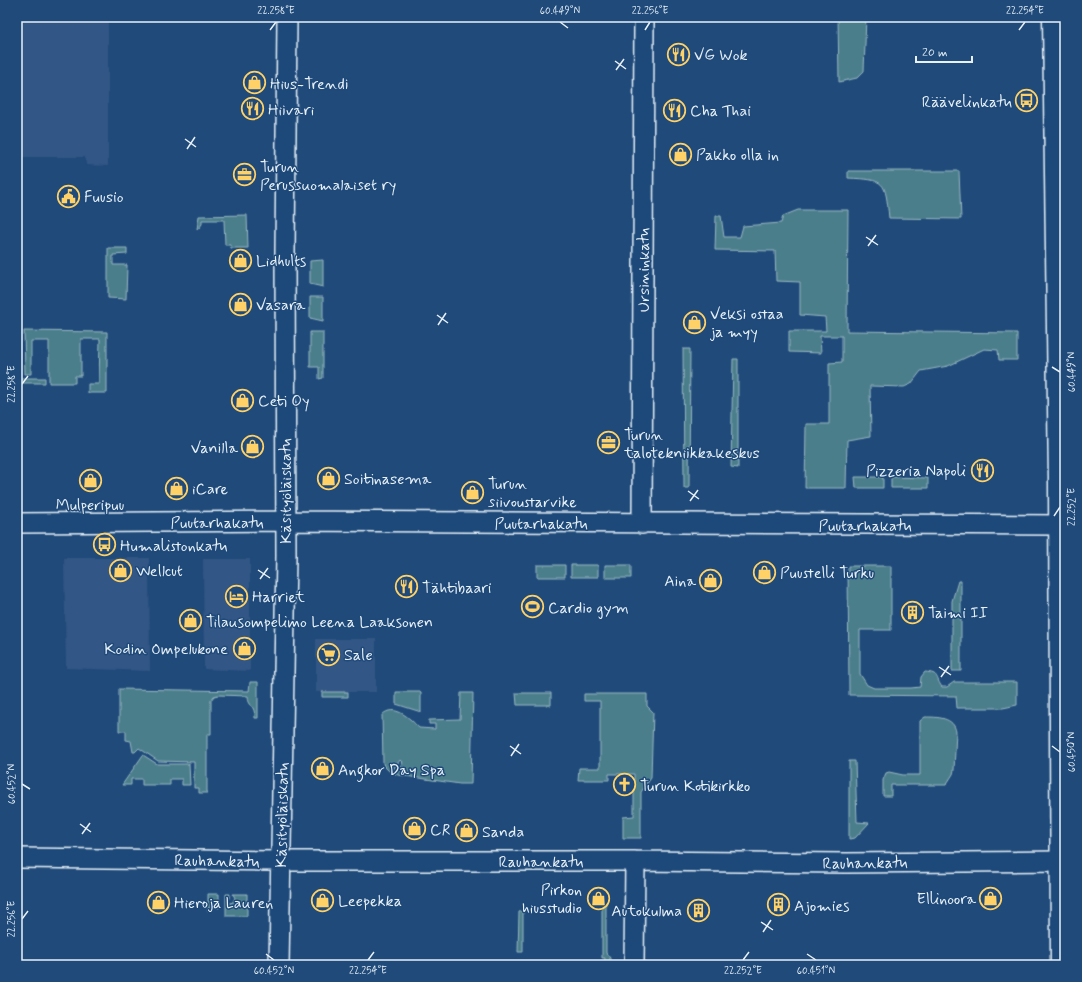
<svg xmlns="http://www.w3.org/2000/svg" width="1082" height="982" viewBox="0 0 1082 982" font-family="Mynerve,sans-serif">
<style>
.built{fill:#335685}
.green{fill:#4c7e8b;stroke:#9ab8c2}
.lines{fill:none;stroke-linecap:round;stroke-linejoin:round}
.minor-casing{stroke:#e8f1f8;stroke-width:22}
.major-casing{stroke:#e8f1f8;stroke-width:25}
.minor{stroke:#1f4a7a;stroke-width:19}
.major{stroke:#1f4a7a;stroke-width:22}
.ticks{fill:none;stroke:#e8f1f8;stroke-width:1.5}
.labels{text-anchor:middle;stroke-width:3;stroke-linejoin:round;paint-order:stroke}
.poi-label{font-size:16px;fill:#e8f1f8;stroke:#1f4a7a;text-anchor:start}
.street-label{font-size:16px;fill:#e8f1f8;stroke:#1f4a7a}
.neatline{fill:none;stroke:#e8f1f8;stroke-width:1.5}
.ticks-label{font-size:10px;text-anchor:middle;fill:#e8f1f8}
</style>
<rect width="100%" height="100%" fill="#1f4a7a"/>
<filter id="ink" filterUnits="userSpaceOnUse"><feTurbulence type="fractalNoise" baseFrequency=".025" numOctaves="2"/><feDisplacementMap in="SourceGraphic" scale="8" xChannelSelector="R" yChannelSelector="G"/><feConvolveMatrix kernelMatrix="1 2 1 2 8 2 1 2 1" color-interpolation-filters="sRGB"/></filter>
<g filter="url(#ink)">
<path class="built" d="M17,17H108V166L86,165L85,157H17Z
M64,558H149L150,671L66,668Z
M203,559H250V671L204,669Z
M316,639H376V692H316Z"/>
<path class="green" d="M838,17H866L864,71L857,78L839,82Z
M848,171H959L961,219L889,218C885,180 886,180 848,178Z
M798,210H848L847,331L1017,333V360H999L998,350L984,349L948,366L921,371L911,384L904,387L870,386L871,436L847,440L846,488H805L806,424H829V363L842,362V336H820L821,353L789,352V331H826L825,317L800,315V282L776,281L775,251L715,250L716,216H721L724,237H740L743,226L781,223L783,216Z
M247,215L248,248H231L230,245H225L224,220H202V224L199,228L197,229L199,216Z
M108,248H127V254L113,255V265H127L126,299L108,298Z
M323,260V287L310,284V261Z
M310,297H323V321L310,318Z
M24,331L107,332V393H88V384H99L100,339H81V376H75V383H49V341H31V374H25Z
M310,332H323V378L319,379V367H310Z
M683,349H690L689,488H684Z
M733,359H738V468L731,467Z
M21,378H45V383H21Z
M855,477H883V488H856Z
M891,477L928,478V488H891Z
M537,565H565V577H537Z
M571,565H598V577H571Z
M605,565H631V578H605Z
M848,566H891V630H860V674L867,685L874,688H911L920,687L921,677L925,672C940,673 935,678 942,687H947L954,682H1017V705L1003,708H957L956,696L849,695Z
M958,581H961V671H952V601Z
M250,682H258V718H255C255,704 248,707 248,696L218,695L214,696L211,700V734H207V793H199V788H194V762L158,761L139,748L135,752H133L131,741L126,740V731H119V689L249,691Z
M322,692H348V697H322Z
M396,692H421V712L396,704Z
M461,693H473L471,784H460L398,775L395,774L403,763L400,760L392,771L390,772L384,766L383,763L382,715C394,703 410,718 419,728L435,729V724H429V720L460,719Z
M516,693H551V705H517Z
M584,694H647V706L653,712L651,778L641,792V838H623V817L634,816V774H609V780H578L579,768H600V701H584Z
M925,717C937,717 954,717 956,732L954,770L953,774L946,785H891V796H883V780L886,773L889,772L903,775H920V721Z
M143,755L157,764H189L190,785H182V779H170V785H142V779H131V785H122Z
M849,761H855L857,822L869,823L855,838L849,839Z
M208,894H219V908L214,906L211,907L208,911Z
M226,894H230L228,902L230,903L233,902L235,898L233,894H247V916H226Z
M602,900H606V953L610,958V965H604L605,958H602Z
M523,911V952H518L519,912Z"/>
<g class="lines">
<defs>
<path id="minor" d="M17,523L286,521L1065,525
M642,524L644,17
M17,858L280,861H635L846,863L1065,861
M279,965L286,556L285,254L287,17
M634,965L635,861"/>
<path id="major" d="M1054,17L1060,483L1062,965"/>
</defs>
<use href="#minor" class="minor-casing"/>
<use href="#major" class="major-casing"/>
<use href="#minor" class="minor"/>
<use href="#major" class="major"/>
</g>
</g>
<path class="ticks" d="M560,22L568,28M270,30L276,22M645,30L650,22M1019,30L1025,22M615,61L626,69M616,70L624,59M185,139L196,147M187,149L195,137M866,237L878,245M868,246L876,235M437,315L448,323M438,325L446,313M1052,367L1060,372M22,384L28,376M688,491L699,499M690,501L698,490M1054,516L1060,507M258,570L270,578M260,579L268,568M939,667L951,675M941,677L949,666M510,746L521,754M1052,746L1060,752M511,756L519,744M22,784L30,789M80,824L91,832M82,834L90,823M22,919L28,911M761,922L773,930M763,932L771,920M266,954L274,960M807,954L816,960M368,960L374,952M743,960L749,952"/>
<defs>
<symbol id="restaurant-ring" viewBox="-11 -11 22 22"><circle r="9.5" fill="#1f4a7a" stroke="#ffd166" stroke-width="1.5"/><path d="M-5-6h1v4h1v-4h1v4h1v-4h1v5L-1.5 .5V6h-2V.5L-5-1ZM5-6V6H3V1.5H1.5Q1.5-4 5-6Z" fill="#ffd166"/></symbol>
<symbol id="shop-ring" viewBox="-11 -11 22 22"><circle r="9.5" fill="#1f4a7a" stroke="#ffd166" stroke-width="1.5"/><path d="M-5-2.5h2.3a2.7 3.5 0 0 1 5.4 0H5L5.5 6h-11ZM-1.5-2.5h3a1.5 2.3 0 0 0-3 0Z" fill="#ffd166"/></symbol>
<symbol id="bus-ring" viewBox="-11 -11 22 22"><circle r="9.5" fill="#1f4a7a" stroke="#ffd166" stroke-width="1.5"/><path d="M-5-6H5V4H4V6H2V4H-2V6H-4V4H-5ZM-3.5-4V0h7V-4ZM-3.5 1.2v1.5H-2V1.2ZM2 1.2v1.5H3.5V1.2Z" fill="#ffd166"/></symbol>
<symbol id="office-ring" viewBox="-11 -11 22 22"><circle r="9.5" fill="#1f4a7a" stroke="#ffd166" stroke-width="1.5"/><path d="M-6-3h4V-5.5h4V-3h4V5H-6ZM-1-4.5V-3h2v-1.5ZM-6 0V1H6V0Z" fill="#ffd166"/></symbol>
<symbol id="civic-ring" viewBox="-11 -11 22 22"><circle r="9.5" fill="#1f4a7a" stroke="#ffd166" stroke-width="1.5"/><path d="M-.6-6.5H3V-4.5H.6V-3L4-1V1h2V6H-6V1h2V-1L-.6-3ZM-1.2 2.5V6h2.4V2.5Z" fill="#ffd166"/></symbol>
<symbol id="hotel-ring" viewBox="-11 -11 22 22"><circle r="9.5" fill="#1f4a7a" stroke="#ffd166" stroke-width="1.5"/><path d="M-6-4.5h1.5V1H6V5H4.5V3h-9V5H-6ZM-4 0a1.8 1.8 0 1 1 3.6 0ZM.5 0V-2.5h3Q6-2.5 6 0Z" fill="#ffd166"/></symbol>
<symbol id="stadium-ring" viewBox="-11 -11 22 22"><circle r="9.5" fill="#1f4a7a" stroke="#ffd166" stroke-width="1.5"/><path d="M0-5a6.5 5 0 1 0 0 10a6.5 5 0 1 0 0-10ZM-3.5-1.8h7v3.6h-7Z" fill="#ffd166"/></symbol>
<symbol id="building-ring" viewBox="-11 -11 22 22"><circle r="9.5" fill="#1f4a7a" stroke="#ffd166" stroke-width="1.5"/><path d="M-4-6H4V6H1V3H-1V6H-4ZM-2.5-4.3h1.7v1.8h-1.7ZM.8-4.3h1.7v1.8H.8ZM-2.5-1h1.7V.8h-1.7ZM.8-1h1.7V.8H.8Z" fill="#ffd166"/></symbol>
<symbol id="supermarket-ring" viewBox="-11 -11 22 22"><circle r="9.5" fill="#1f4a7a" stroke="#ffd166" stroke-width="1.5"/><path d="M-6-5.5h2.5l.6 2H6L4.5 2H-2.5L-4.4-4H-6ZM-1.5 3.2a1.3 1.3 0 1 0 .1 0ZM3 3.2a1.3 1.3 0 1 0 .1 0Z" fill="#ffd166"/></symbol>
<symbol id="church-ring" viewBox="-11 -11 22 22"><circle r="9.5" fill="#1f4a7a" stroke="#ffd166" stroke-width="1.5"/><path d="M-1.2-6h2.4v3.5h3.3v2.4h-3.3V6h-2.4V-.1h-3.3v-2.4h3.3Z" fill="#ffd166"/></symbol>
</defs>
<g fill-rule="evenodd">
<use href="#restaurant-ring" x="666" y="42" width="25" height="25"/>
<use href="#shop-ring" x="242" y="70" width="25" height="25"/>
<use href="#bus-ring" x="1014" y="88" width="25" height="25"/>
<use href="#restaurant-ring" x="240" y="96" width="25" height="25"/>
<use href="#restaurant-ring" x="662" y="98" width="25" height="25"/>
<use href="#shop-ring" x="668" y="142" width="25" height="25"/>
<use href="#office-ring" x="232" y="162" width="25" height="25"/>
<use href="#civic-ring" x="56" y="184" width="25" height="25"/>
<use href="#shop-ring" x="228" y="248" width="25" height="25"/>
<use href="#shop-ring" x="228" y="292" width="25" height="25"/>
<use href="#shop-ring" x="682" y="310" width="25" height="25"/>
<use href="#shop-ring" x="230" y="388" width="25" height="25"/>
<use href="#office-ring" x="596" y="430" width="25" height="25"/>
<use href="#shop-ring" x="240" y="434" width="25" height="25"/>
<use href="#restaurant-ring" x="970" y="458" width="25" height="25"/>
<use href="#shop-ring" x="316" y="466" width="25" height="25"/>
<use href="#shop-ring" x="78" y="468" width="25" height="25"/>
<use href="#shop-ring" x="164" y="476" width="25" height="25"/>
<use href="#shop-ring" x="460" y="480" width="25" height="25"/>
<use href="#bus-ring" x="92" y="532" width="25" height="25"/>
<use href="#shop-ring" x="108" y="558" width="25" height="25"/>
<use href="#shop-ring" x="752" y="560" width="25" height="25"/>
<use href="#shop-ring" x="698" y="568" width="25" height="25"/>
<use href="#restaurant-ring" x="394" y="574" width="25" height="25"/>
<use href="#hotel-ring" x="224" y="584" width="25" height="25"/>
<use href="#stadium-ring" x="520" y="594" width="25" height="25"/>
<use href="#building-ring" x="900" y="600" width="25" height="25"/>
<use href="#shop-ring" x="178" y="608" width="25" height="25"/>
<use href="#shop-ring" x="232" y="636" width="25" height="25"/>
<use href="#supermarket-ring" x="316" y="642" width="25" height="25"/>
<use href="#shop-ring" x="310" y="756" width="25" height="25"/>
<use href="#church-ring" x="612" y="772" width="25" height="25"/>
<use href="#shop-ring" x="402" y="816" width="25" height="25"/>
<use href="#shop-ring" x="454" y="818" width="25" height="25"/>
<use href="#shop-ring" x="586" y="886" width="25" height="25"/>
<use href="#shop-ring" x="978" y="886" width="25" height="25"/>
<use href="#shop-ring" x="310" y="888" width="25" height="25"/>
<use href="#shop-ring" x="146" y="890" width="25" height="25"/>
<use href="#building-ring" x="766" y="892" width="25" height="25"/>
<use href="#building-ring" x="686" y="898" width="25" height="25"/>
</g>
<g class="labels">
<g class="poi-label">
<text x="694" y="60">VG Wok</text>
<text x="270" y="89">Hius-Trendi</text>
<text x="1012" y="107" text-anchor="end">Räävelinkatu</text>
<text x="268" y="115">Hiivari</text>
<text x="690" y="116">Cha Thai</text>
<text x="696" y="160">Pakko olla in</text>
<text x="260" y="172">Turun<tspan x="260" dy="18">Perussuomalaiset ry</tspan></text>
<text x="84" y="202">Fuusio</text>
<text x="256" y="266">Lidhults</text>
<text x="256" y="310">Vasara</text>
<text x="710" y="319">Veksi ostaa<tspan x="710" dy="18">ja myy</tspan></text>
<text x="258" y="406">Ceti Oy</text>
<text x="624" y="440">Turun<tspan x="624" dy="18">talotekniikkakeskus</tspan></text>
<text x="238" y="453" text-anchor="end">Vanilla</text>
<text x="966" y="476" text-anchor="end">Pizzeria Napoli</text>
<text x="344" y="484">Soitinasema</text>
<text x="488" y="489">Turun<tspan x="488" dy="18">siivoustarvike</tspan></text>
<text x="192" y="494">iCare</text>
<text x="90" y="510" text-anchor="middle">Mulperipuu</text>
<text x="120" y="551">Humalistonkatu</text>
<text x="136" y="576">Wellcut</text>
<text x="780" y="578">Puustelli Turku</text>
<text x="696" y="586" text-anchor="end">Aina</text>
<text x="422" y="593">Tähtibaari</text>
<text x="252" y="602">Harriet</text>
<text x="548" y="613">Cardio gym</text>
<text x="928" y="618">Taimi II</text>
<text x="206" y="627">Tilausompelimo Leena Laaksonen</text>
<text x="228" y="654" text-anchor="end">Kodin Ompelukone</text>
<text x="344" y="660">Sale</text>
<text x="338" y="775">Angkor Day Spa</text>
<text x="640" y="791">Turun Kotikirkko</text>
<text x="430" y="835">CR</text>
<text x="482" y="837">Sanda</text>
<text x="582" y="895" text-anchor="end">Pirkon<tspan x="582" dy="18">hiusstudio</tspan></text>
<text x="976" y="904" text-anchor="end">Ellinoora</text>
<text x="338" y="906">Leepekka</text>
<text x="174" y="908">Hieroja Lauren</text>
<text x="794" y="911">Ajomies</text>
<text x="682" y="916" text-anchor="end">Autokulma</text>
</g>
<g class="street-label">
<text transform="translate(643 270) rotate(-90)" y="6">Ursininkatu</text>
<text transform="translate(285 491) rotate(-90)" y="6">Käsityöläiskatu</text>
<text x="217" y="528">Puutarhakatu</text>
<text x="541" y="529">Puutarhakatu</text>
<text x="865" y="531">Puutarhakatu</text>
<text transform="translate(281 815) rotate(-89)" y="6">Käsityöläiskatu</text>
<text transform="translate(217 860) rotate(1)" y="6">Rauhankatu</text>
<text x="541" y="867">Rauhankatu</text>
<text transform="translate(865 862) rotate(-1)" y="6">Rauhankatu</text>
</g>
</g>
<rect width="1082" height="982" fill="none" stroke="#1f4a7a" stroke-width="44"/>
<path d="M916 56v6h56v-6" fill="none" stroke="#e8f1f8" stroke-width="2"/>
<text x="922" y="56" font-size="12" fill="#e8f1f8" stroke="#1f4a7a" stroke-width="3" paint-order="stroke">20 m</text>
<rect x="22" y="22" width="1038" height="938" class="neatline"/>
<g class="ticks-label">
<text x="276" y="14">22.258°E</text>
<text x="560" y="14">60.449°N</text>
<text x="650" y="14">22.256°E</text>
<text x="1025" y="14">22.254°E</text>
<text transform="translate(1071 372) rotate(-90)" y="4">60.449°N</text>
<text transform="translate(11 384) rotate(-90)" y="4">22.258°E</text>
<text transform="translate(1071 507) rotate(-90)" y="4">22.252°E</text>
<text transform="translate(1071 752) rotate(-90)" y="4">60.450°N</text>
<text transform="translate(11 784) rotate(-90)" y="4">60.452°N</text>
<text transform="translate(11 919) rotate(-90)" y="4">22.256°E</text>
<text x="274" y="974">60.452°N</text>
<text x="368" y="974">22.254°E</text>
<text x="743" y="974">22.252°E</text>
<text x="816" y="974">60.451°N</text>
</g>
</svg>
